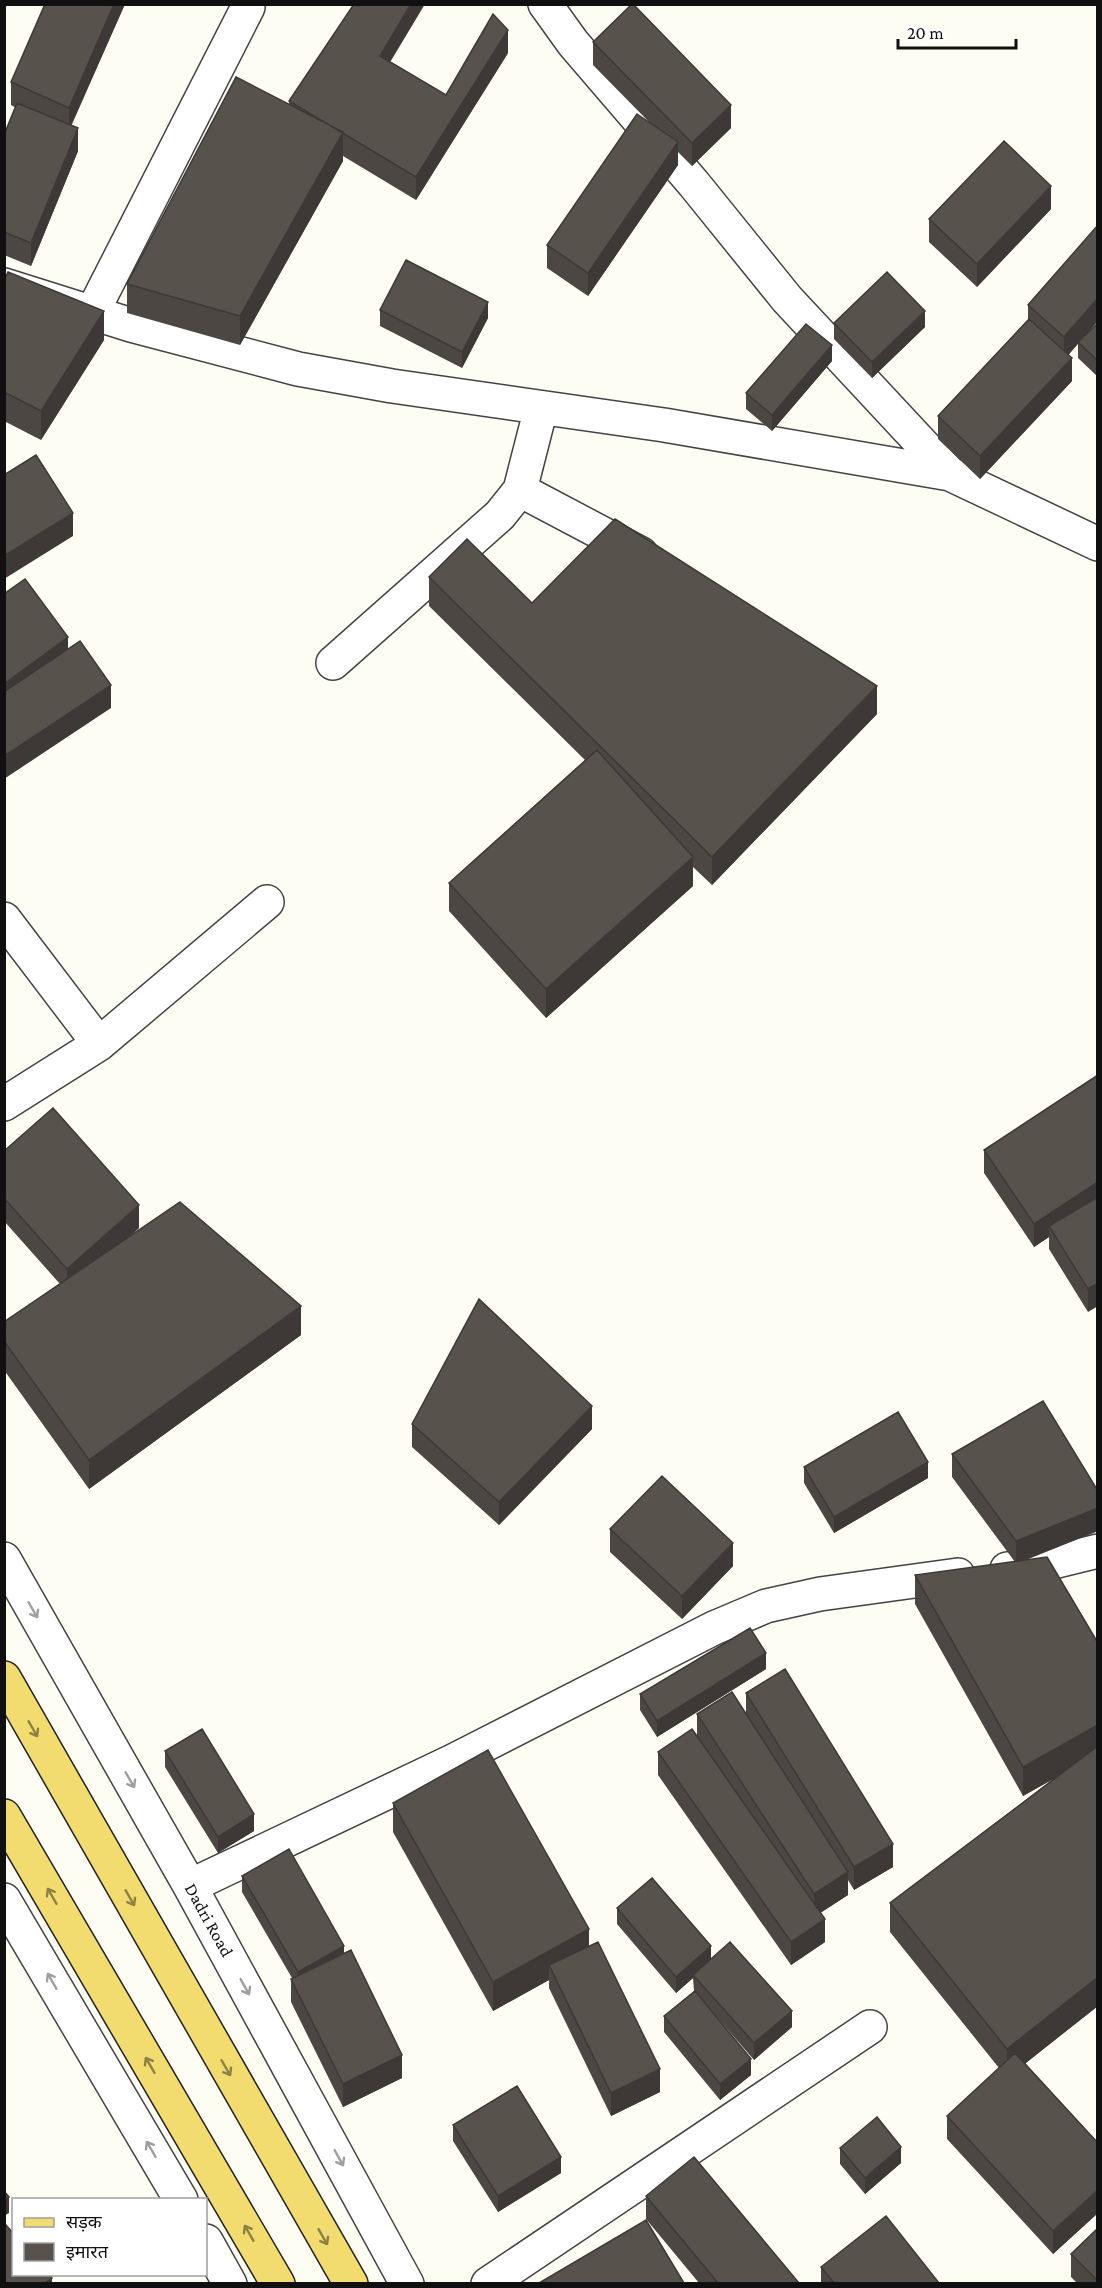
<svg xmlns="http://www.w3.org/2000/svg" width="1102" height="2288" viewBox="0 0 1102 2288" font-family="'Crimson Pro','Noto Sans Devanagari',serif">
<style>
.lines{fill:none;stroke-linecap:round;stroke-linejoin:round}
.minor-casing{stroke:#434343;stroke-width:36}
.major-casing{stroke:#212121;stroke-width:36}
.minor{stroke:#fff;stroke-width:33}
.major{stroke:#f2dc70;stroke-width:33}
.wall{fill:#4c4742}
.shaded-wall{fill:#3e3936}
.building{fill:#58524d;stroke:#3e3936;stroke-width:1.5}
.oneway{stroke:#9f9f9f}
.oneway2{stroke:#8c8045}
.labels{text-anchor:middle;stroke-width:6;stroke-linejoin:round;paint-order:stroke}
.street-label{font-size:18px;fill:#101010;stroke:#fff}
</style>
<rect width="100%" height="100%" fill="#fefdf4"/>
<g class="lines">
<defs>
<path id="minor" d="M545,4L573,43L694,184L787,299L950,474
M4,285L131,325L298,369L392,386L664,425L950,474L1098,544
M92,313L248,7
M520,490L641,554
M333,663L500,515L520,490L541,408
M4,919L99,1044
M4,1104L99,1044L267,902
M4,1559L190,1886L407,2284
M1007,1569L1045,1564L1098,1551
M190,1886L451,1762L714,1628L766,1606L820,1594L958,1575
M4,1900L181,2200
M206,2241L230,2284
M488,2284L870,2027"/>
<path id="major" d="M4,1678L351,2284
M4,1816L278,2284"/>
</defs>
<use href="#minor" class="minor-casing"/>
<use href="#major" class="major-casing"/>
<use href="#minor" class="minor"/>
<use href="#major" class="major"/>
</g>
<path class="wall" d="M45,4H125L71,125L78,151L31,266L4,255V135L16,108L11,105V82Z
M593,42L731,128L692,166L678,152V165L588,296L547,268V245L651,124L593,65Z
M508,53L416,200L343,156V161L240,345L127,313V284L289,104V101L390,62L446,95Z
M1051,209L977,287L929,242V219Z
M4,281L104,340L41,440L4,421Z
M1028,305L1087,333L1098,323V377L1078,358V343L1068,355L1072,381L980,479L938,439V416L1028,320Z
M380,310L488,318L462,368L380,326Z
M834,323L925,327L872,378L834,339Z
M832,361L772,431L746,409V393Z
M429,577L877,714L712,885L693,867V886L546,1018L449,911V883L585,760L429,606Z
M1098,1075L1088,1312L1049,1249V1237L1034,1247L984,1173V1150Z
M4,1151L139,1228L132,1234L301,1335L89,1489L4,1370V1322L60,1284L4,1221Z
M412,1424L592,1429L499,1525L412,1447Z
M952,1454L1098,1531L1024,1560L1098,1643V2006L1025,2063L1098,2143V2213L1053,2254L947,2139V2116L999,2068L890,1932V1903L1053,1779L1023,1796L915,1604V1575L1015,1562L952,1477Z
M804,1467L928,1478L834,1533L804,1483Z
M610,1529L733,1566L682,1619L610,1552Z
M766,1669L657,1737L640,1710V1694Z
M746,1693L893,1867L854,1890L848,1880V1895L820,1913L825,1942L791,1965L658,1775V1752L697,1737V1714L746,1715Z
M165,1751L254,1831L218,1853L165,1767Z
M393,1803L589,1947L660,2092L611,2116L549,1988V1980L493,2011L393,1832Z
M242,1876L344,1953L402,2078L343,2107L291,2002V1979L292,1978L242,1892Z
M617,1908L711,1959L792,2027L754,2060L716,2016L751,2075L720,2100L664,2032V2016L694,1991L693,1978L676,1993L617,1924Z
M453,2125L561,2173L498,2212L453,2141Z
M840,2148L901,2163L865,2194L840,2164Z
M646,2196L799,2283H699L646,2219Z
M1098,2228V2283H1077L1071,2277V2254Z
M821,2267L939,2283H821Z"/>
<path class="shaded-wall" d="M114,4H125L69,131V108Z
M411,4H425L380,79V56Z
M508,30V53L416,200V177Z
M731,105V128L692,166V143Z
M78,128V151L31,266V243Z
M343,132V161L240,345V316Z
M678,142V165L588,296V273Z
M1051,186V209L977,287V264Z
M1098,298V321L1064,360V337Z
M488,302V318L462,368V352Z
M104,311V340L41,440V411Z
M925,311V327L872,378V362Z
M832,345V361L772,431V415Z
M1072,358V381L980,479V456Z
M73,513V536L4,579V556Z
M68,637V660L4,707V684Z
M111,685V708L4,779V756Z
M877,686V714L712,885V857Z
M693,857V886L546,1018V989Z
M1098,1182V1205L1049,1226V1237L1034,1247V1224Z
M139,1205V1228L67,1292V1269Z
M1098,1283V1306L1088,1312V1289Z
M301,1306V1335L89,1489V1460Z
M592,1406V1429L499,1525V1502Z
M928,1462V1478L834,1533V1517Z
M1098,1508V1531L1016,1564V1541Z
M733,1543V1566L682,1619V1596Z
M766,1653V1669L657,1737V1721Z
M1098,1725V1754L1023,1796V1767Z
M254,1814V1831L218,1853V1837Z
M893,1844V1867L854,1890V1867Z
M848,1872V1895L814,1917V1894Z
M825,1919V1942L791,1965V1942Z
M589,1929V1958L549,1965V1980L493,2011V1982Z
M344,1946V1962L298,1988V1972Z
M711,1946V1962L693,1975V1978L676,1993V1977Z
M1098,1977V2006L1007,2078V2049Z
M792,2011V2027L754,2060V2043Z
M402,2055V2078L343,2107V2084Z
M751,2059V2075L720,2100V2084Z
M660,2069V2092L611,2116V2093Z
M901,2147V2163L865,2194V2178Z
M561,2157V2173L498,2212V2196Z
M1098,2190V2213L1053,2254V2231Z
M9,2197V2213L4,2216V2200Z
M52,2278V2283H45Z"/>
<path class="building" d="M45,4H114L69,108L11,82Z
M354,4H411L380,56L446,95L493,14L508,30L416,177L289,101Z
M632,4H633L731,105L692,143L593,42Z
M236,77L343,132L240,316L127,284Z
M17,103L78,128L31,243L4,232V135Z
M637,114L678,142L588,273L547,245Z
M1004,141L1051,186L977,264L929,219Z
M1098,225V298L1064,337L1028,305Z
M406,260L488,302L462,352L380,310Z
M8,272L104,311L41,411L4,392V281Z
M887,272L925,311L872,362L834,323Z
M1029,319L1072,358L980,456L938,416Z
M1098,323V361L1078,342Z
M806,324L832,345L772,415L746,393Z
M36,455L73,513L4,556V475Z
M615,519L877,686L712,857L429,577L467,539L532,603Z
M25,579L68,637L4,684V594Z
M80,641L111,685L4,756V692Z
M597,750L693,857L546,989L449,883Z
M1098,1075V1182L1034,1224L984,1150Z
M53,1108L139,1205L67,1269L4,1198V1151Z
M1098,1197V1283L1088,1289L1049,1226Z
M180,1202L301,1306L89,1460L4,1341V1322Z
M479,1299L592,1406L499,1502L412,1424Z
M1043,1401L1098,1491V1508L1016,1541L952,1454Z
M898,1412L928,1462L834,1517L804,1467Z
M662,1476L733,1543L682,1596L610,1529Z
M1047,1557L1098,1643V1725L1023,1767L915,1575Z
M750,1628L766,1653L657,1721L640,1694Z
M785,1669L893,1844L854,1867L746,1693Z
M732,1692L848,1872L814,1894L697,1714Z
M202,1729L254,1814L218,1837L165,1751Z
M692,1729L825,1919L791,1942L658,1752Z
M1098,1746V1977L1007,2049L890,1903Z
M488,1750L589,1929L493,1982L393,1803Z
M289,1849L344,1946L298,1972L242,1876Z
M652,1878L711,1946L676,1977L617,1908Z
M598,1942L660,2069L611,2093L549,1965Z
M730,1942L792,2011L754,2043L693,1975Z
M351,1950L402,2055L343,2084L291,1979Z
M695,1991L751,2059L720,2084L664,2016Z
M1015,2053L1098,2143V2190L1053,2231L947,2116Z
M517,2086L561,2157L498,2196L453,2125Z
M877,2117L901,2147L865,2178L840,2148Z
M694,2157L799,2283H718L646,2196Z
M4,2191L9,2197L4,2200Z
M886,2216L939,2283H834L821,2267Z
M646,2220L684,2283H539Z
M6,2225L14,2234V2274H49L52,2278L45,2283H4V2226Z
M1098,2228V2281L1071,2254Z"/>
<defs><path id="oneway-shaft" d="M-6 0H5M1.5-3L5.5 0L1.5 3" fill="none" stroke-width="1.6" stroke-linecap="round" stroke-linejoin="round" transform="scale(1.5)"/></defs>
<g class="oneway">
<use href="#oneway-shaft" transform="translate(33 1610) rotate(60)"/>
<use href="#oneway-shaft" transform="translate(130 1780) rotate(60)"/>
<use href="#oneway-shaft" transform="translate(52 1981) rotate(-120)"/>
<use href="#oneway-shaft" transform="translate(245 1987) rotate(61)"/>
<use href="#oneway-shaft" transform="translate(151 2149) rotate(-120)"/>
<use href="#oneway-shaft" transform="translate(339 2158) rotate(61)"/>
</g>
<g class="oneway2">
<use href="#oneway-shaft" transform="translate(33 1729) rotate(60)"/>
<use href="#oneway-shaft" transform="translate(52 1896) rotate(-120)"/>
<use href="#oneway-shaft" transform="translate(130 1898) rotate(60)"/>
<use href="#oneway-shaft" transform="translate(150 2065) rotate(-120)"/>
<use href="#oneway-shaft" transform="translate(226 2068) rotate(60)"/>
<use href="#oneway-shaft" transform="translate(249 2233) rotate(-120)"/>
<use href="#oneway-shaft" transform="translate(323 2237) rotate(60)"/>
</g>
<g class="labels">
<g class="street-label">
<text transform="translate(209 1920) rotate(61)" y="6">Dadri Road</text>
</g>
</g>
<rect width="1102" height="2288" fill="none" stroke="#101010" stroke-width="12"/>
<rect x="12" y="2198" width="195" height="78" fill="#ffffff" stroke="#9f9f9f" stroke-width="1.5"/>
<rect x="24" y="2218" width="30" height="9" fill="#f2dc70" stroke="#9f9f9f" stroke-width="1.5"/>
<text x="66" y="2228" font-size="18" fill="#101010">सड़क</text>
<rect x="24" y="2243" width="30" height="18" fill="#58524d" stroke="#9f9f9f" stroke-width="1.5"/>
<text x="66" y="2258" font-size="18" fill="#101010">इमारत</text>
<path d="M898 39v9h118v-9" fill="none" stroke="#101010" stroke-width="3"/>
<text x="907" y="39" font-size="18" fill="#101010" stroke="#ffffff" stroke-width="4.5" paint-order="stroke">20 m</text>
</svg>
